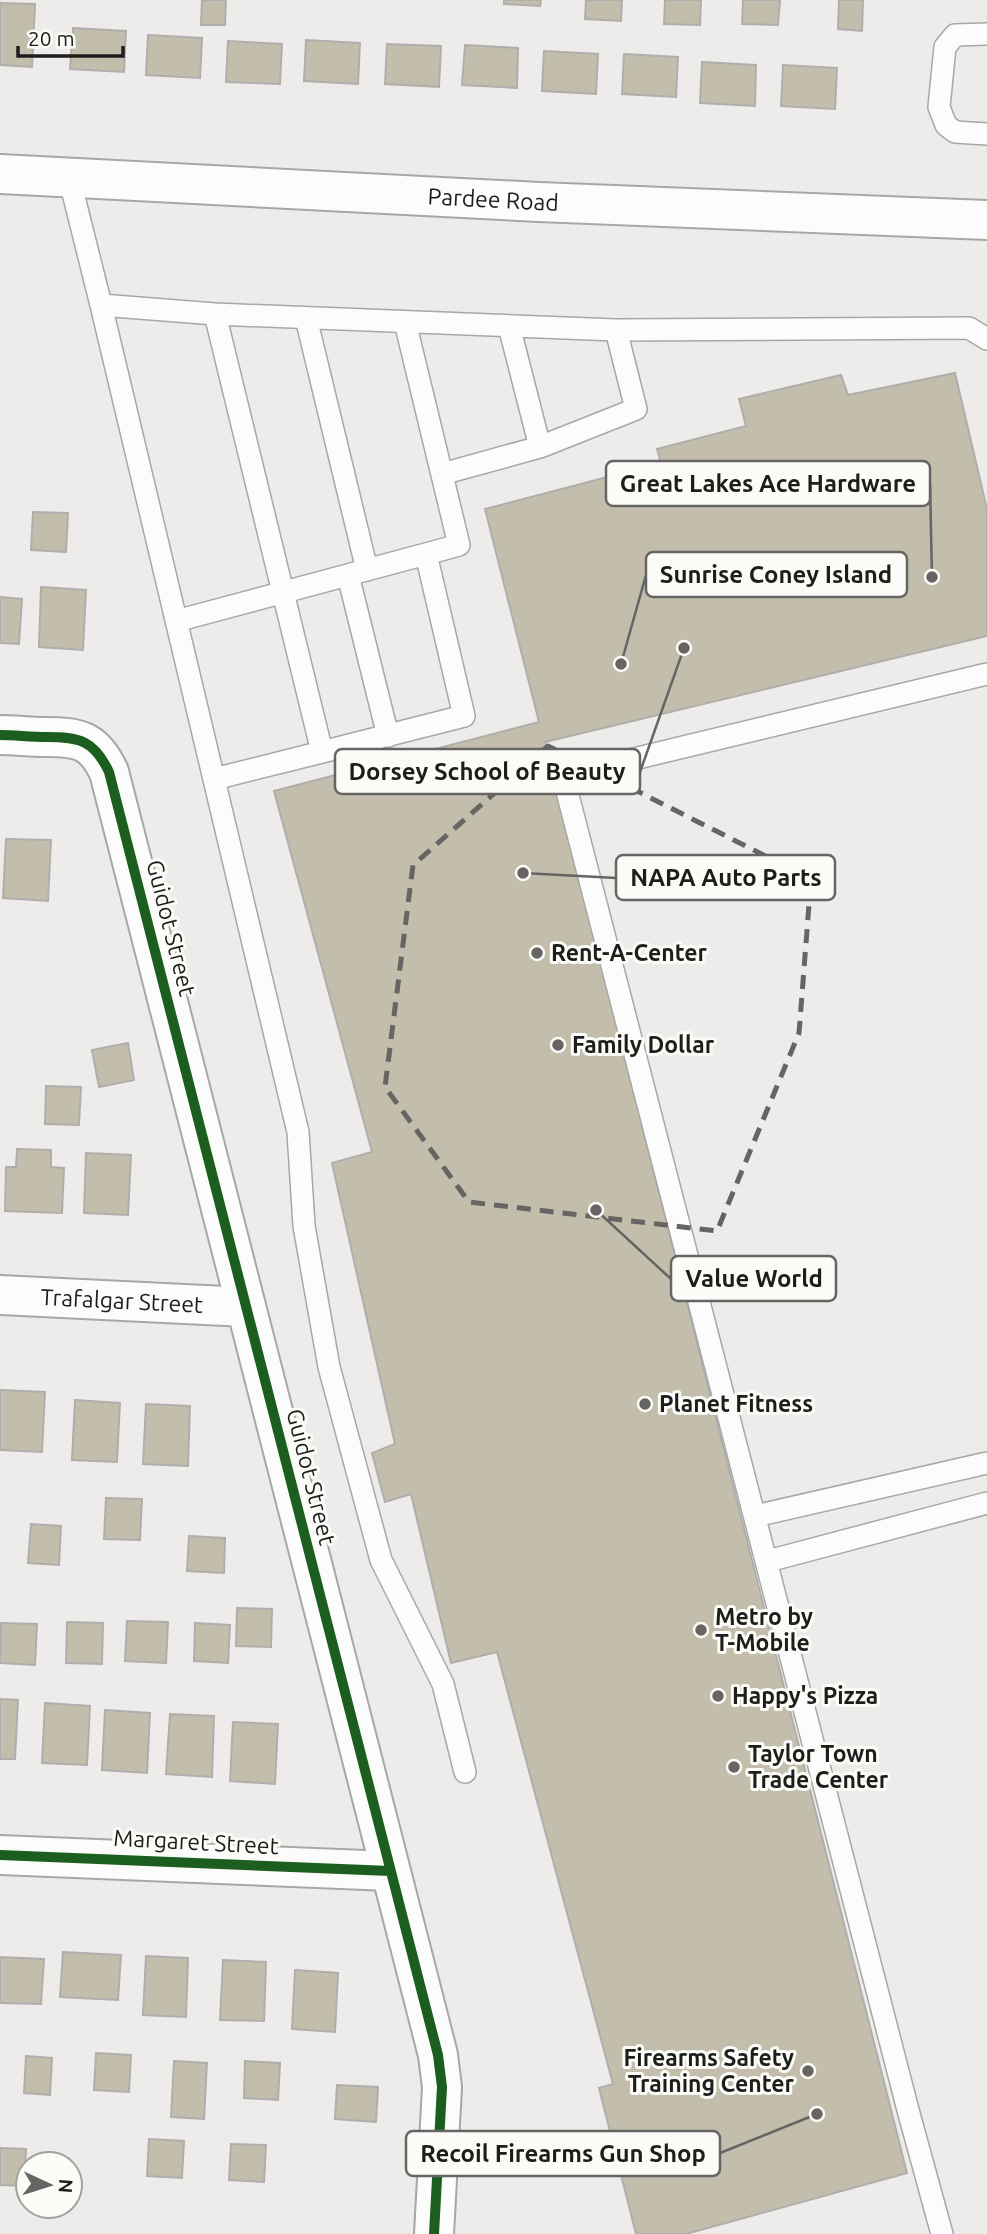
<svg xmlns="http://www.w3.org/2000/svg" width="987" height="2234" viewBox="0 0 987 2234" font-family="Ubuntu,sans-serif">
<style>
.building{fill:#c3beac;stroke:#afaead;stroke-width:2}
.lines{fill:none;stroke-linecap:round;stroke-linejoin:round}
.lane-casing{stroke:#a7a7a6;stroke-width:24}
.street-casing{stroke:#a7a7a6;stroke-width:42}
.secondary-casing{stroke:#a7a7a6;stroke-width:42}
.lane{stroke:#fcfcfc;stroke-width:21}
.street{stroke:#fcfcfc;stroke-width:38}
.secondary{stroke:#fcfcfc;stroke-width:38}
.cycleway-casing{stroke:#fbfbf8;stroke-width:15}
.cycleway{stroke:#1b5e20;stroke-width:10}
.marked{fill:none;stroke:#666564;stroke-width:5;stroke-dasharray:14 9;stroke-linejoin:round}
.poi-dot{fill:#666564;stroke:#fbfbf8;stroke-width:2.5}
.labels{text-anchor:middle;stroke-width:6;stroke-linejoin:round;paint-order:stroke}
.street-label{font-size:23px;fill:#1d1d1c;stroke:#fbfbf8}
.poi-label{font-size:23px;font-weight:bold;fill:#1d1d1c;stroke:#fbfbf8;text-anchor:start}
.leader{fill:none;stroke:#666564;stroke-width:2.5}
.callout-dot{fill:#666564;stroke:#fbfbf8;stroke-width:2.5}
.callout{fill:#fbfbf8;stroke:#666564;stroke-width:2.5}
.callout-label{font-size:24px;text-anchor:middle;font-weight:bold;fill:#1d1d1c}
</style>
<rect width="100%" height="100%" fill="#edeceb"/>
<path class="building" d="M202,0H226L225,25H201Z
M504,0H541L540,6L504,4Z
M586,0H622L621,21L585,19Z
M665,0H701L700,25L664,24Z
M743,0H780L778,25L742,24Z
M839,0H863L862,31L838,29Z
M0,3L35,4L32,67L0,65Z
M73,28L126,31L124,72L70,69Z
M148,35L202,38L200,78L146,75Z
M306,40L360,43L358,84L304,81Z
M228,41L282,44L280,84L226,82Z
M387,44L441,46L439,87L385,84Z
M465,45L518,48L517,88L462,85Z
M544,51L598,54L596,94L542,91Z
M624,54L678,57L676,97L622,94Z
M702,62L756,65L755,106L700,103Z
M783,65L837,68L835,109L781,106Z
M955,373L987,509V636L545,742L907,2173L686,2234H636L599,2088L613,2084L497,1652L451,1663L411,1494L385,1502L372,1453L395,1444L332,1163L372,1152L274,791L539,722L485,509L661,463L657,449L746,426L739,399L841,375L848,395Z
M33,512L68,513L66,552L31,550Z
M41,587L86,590L83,650L39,647Z
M0,597L22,599L19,644L0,643Z
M6,839L51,840L48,901L3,898Z
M128,1043L134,1080L99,1087L92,1050Z
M46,1086L81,1087L79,1125L45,1124Z
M17,1149L51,1150V1167L64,1168L62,1213L5,1211L6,1167H16Z
M86,1153L131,1155L128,1215L84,1213Z
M0,1390L45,1392L42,1452L0,1450Z
M75,1400L120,1403L117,1462L72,1460Z
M146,1404L190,1406L188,1466L143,1464Z
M106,1498L142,1499L140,1540L104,1539Z
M31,1524L61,1526L59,1565L28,1563Z
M189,1536L225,1538L224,1573L187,1571Z
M237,1608L272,1609L271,1647L236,1646Z
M127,1621L168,1622L166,1663L125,1661Z
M67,1622L103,1623L102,1664L66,1663Z
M1,1623L37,1624L35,1665L0,1663Z
M195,1623L230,1625L228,1663L194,1661Z
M0,1699L18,1700L15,1759H0Z
M45,1703L90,1706L87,1765L42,1763Z
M105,1710L150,1713L147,1773L102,1770Z
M170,1714L214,1716L212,1777L166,1774Z
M233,1722L278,1724L275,1784L230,1781Z
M63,1952L121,1955L118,2000L60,1997Z
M146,1956L188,1958L186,2017L143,2015Z
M0,1957L44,1959L41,2004L0,2003Z
M223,1960L266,1962L264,2021L220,2020Z
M295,1970L338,1973L335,2032L292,2029Z
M96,2053L131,2055L129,2092L94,2090Z
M26,2056L52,2058L50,2095L24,2093Z
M174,2061L207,2063L204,2119L171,2117Z
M245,2061L280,2063L278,2100L244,2098Z
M337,2085L378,2087L376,2122L335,2119Z
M149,2139L184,2141L182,2178L147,2176Z
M231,2144L266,2145L264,2182L229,2180Z
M0,2148L26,2149L24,2186L0,2185Z"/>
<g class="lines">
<defs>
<path id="lane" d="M987,34L955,35L945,47L939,107L946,125L955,132L987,134
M69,177L101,305L298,1132L304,1226L329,1367L381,1560L443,1684L465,1772
M101,305L215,314L616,330L969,328L987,339
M306,318L367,570
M405,322L459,545L426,554
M540,447L636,409L616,330
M442,474L540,447L509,326
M348,575L388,736
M176,621L426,554L464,716L322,752
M214,779L322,752L215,314
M755,1516L987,1463
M768,1561L987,1503
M942,2234L908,2110L563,776L987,674"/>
<g id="street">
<path d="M0,735C15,735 30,737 46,737C79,737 94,740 109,772L438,2055L442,2087L434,2234"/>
<path id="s1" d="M0,1295L246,1307"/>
<path d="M0,1855L390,1871"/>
</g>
<g id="secondary">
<path id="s2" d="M0,174L539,202L987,220"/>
</g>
</defs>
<use href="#lane" class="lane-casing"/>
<use href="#street" class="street-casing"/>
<use href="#secondary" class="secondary-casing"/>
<use href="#lane" class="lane"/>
<use href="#street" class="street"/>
<use href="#secondary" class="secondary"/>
<defs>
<path id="cycleway" d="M0,735C15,735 30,737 46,737C79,737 94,740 109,772L438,2055L442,2087L434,2234
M0,1855L390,1871"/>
</defs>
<use href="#cycleway" class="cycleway-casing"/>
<use href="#cycleway" class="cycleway"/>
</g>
<path class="marked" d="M548,746L811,879L799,1033L717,1231L469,1202L385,1087L413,865Z"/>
<g class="poi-dot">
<circle cx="537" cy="953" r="7"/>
<circle cx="558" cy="1045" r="7"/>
<circle cx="645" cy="1404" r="7"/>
<circle cx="701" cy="1630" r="7"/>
<circle cx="718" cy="1696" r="7"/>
<circle cx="734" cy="1767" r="7"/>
<circle cx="808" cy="2071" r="7"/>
</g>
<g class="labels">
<g class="street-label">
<text dy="8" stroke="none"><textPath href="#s2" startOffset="494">Pardee Road</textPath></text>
<text transform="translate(171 928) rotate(76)" y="8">Guidot Street</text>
<text dy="8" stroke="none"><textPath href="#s1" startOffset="122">Trafalgar Street</textPath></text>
<text transform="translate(311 1477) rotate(76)" y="8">Guidot Street</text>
<text transform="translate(196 1842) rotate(3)" y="8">Margaret Street</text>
</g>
<g class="poi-label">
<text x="551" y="961">Rent-A-Center</text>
<text x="572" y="1053">Family Dollar</text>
<text x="659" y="1412">Planet Fitness</text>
<text x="715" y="1625">Metro by<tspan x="715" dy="26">T-Mobile</tspan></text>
<text x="732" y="1704">Happy's Pizza</text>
<text x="748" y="1762">Taylor Town<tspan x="748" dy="26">Trade Center</tspan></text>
<text x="794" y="2066" text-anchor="end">Firearms Safety<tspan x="794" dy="26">Training Center</tspan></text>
</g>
</g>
<path class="leader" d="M932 577L930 483M621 664L646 575M684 648L640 772M523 873L616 878M596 1210L671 1279M817 2114L720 2153"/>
<g class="callout-dot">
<circle cx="932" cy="577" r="7"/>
<circle cx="621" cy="664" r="7"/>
<circle cx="684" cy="648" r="7"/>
<circle cx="523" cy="873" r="7"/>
<circle cx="596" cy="1210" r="7"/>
<circle cx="817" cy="2114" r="7"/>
</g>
<g class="callout">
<rect x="606" y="461" width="324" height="45" rx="7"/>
<rect x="646" y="552" width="261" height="45" rx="7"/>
<rect x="335" y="749" width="305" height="45" rx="7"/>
<rect x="616" y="855" width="219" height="45" rx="7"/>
<rect x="671" y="1256" width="165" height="45" rx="7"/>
<rect x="406" y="2131" width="314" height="45" rx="7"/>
</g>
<g class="callout-label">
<text x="768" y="492">Great Lakes Ace Hardware</text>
<text x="776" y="583">Sunrise Coney Island</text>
<text x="487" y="780">Dorsey School of Beauty</text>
<text x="726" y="886">NAPA Auto Parts</text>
<text x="754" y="1287">Value World</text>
<text x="563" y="2162">Recoil Firearms Gun Shop</text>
</g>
<g transform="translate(49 2185) rotate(94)"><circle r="33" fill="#fbfbf8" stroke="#a2a2a0" stroke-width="2"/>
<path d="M0-5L12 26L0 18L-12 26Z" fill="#666564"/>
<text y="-10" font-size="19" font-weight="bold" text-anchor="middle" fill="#1d1d1c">N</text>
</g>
<path d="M18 46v10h105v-10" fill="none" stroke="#1d1d1c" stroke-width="3.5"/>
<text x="28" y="46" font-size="21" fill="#1d1d1c" stroke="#fbfbf8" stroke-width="5" paint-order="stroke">20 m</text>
</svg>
